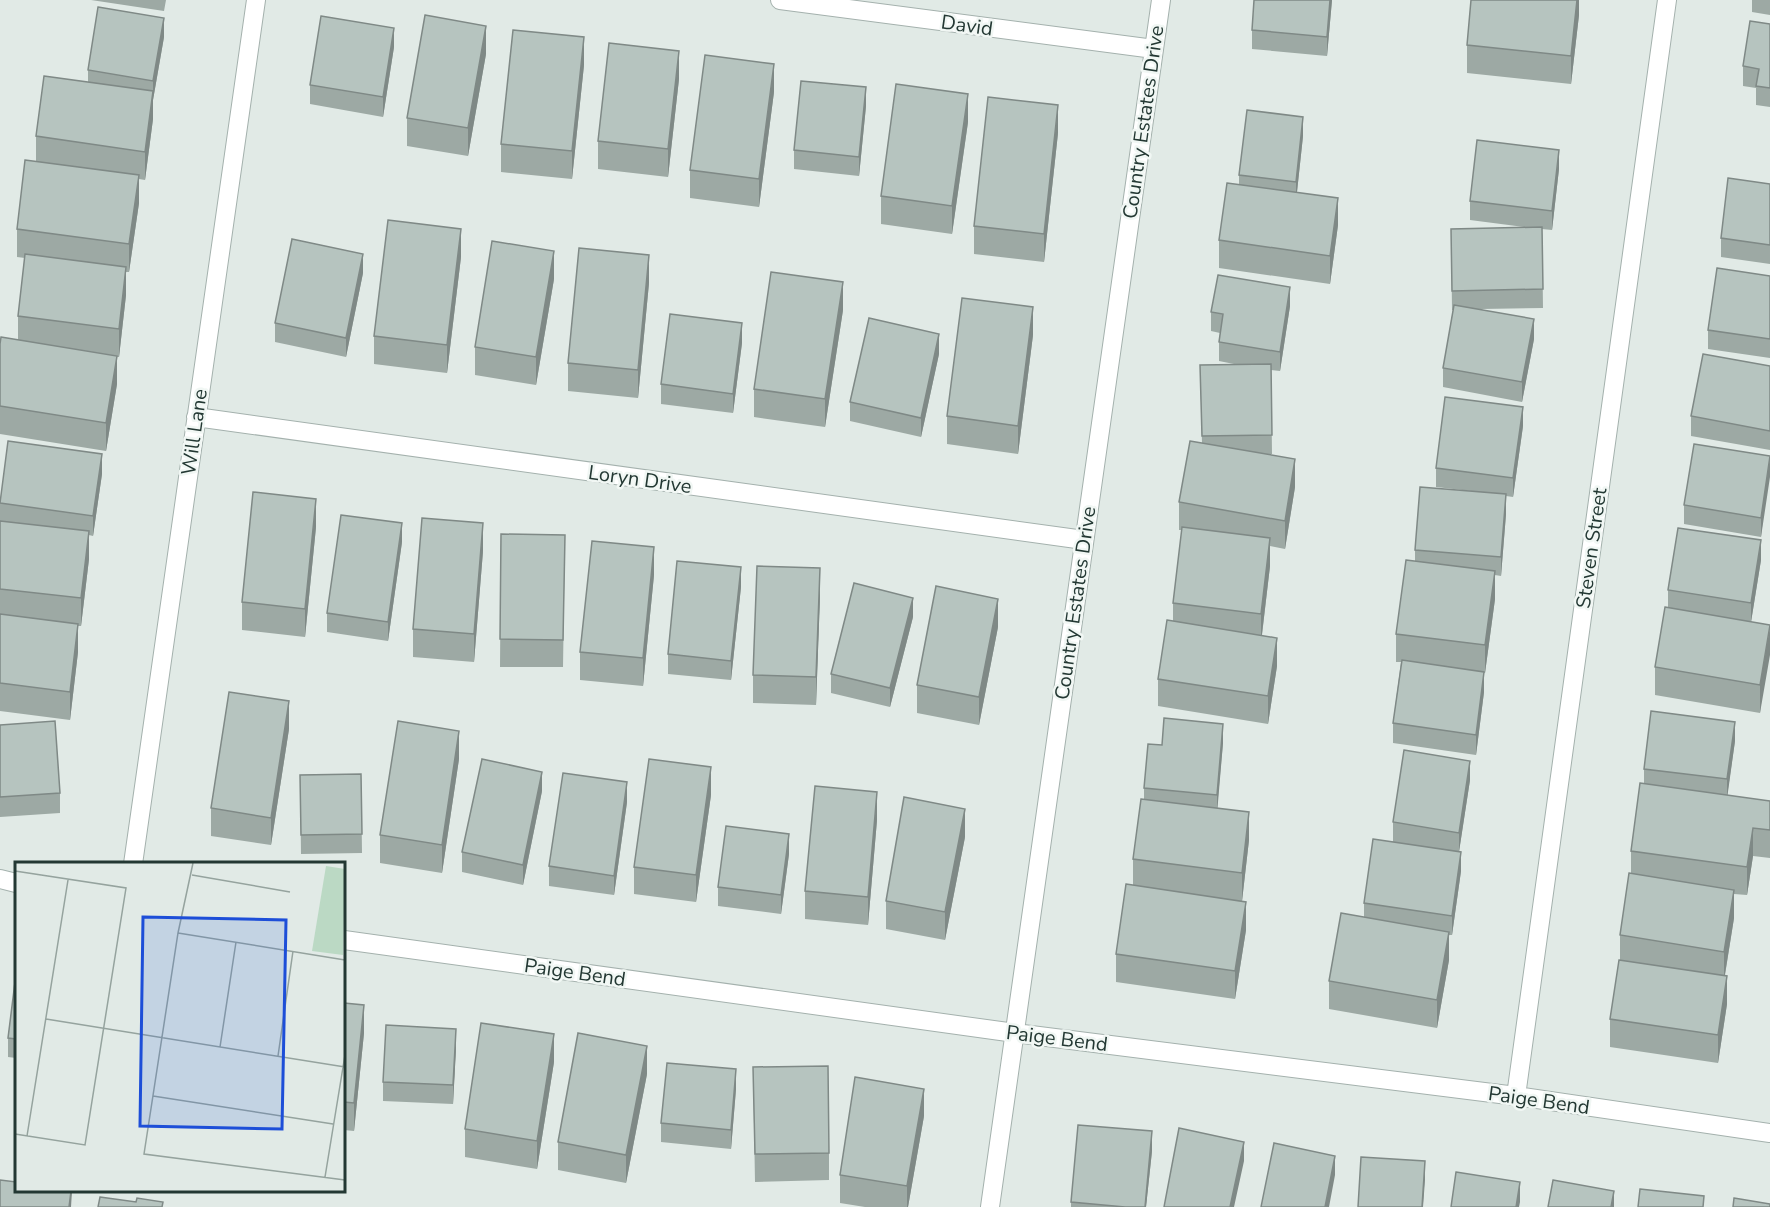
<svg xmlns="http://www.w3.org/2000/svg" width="1770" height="1207" viewBox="0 0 1770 1207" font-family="'Nunito Sans',sans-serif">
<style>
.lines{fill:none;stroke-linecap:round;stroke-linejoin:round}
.minor-casing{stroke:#a4b1ad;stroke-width:20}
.minor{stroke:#fff;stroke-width:18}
.wall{fill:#9da9a4}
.shaded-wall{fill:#7f8986}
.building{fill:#b6c4bf;stroke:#7f8986;stroke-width:1.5}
.labels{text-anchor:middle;stroke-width:5;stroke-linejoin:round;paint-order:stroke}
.street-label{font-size:20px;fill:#233833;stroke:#f1f7f4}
.inset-road{fill:none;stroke:#95a39e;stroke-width:1.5}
.view{fill:#1d4ed8;fill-opacity:0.15;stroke:#1d4ed8;stroke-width:3}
.inset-edge{fill:none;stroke:#233833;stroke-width:3}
</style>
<rect width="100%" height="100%" fill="#e1eae6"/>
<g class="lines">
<defs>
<path id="minor" d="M780,0L1154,49
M196,417L1084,540
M133,864L256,0
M0,879L16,883
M344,940L1015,1033L1516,1096L1770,1133
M1516,1096L1667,0
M990,1207L1161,0"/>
</defs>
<use href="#minor" class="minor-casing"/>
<use href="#minor" class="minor"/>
</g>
<path class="wall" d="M91,0H166L164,11Z
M1332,0L1327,56L1252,49V30Z
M1579,0V15L1571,84L1467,73V45Z
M1752,0H1770V15L1752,12Z
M1770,24V107L1756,105V88L1743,86V66Z
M164,37L153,100V119L145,180L139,179V203L129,272H126V295L119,357H117V384L106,451L0,434V344L18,340V316L25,258L17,257V229L36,161V136L88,82V70Z
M394,47L383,117L310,104V85Z
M486,54L468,156L407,146V118Z
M584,65L572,179L501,172V144Z
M679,79L668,177L598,169V141Z
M774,92L759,207L690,198V170Z
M866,106L859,176L794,169V150Z
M968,122L952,234L881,224V196Z
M1058,133L1044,262L974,254V226Z
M1303,136L1297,192L1338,225L1330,284L1219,268V240L1239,184V175Z
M1559,169L1552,230L1542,229L1543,308L1481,309L1534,339L1522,402L1443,387V368L1453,310H1452L1451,229L1532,228L1470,220V201Z
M1770,184V264L1721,257V238Z
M461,257L447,373L374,364V336Z
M363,273L346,357L275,342V323Z
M1770,276V358L1708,349V330Z
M554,279L536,385L475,375V347Z
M649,283L638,398L568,391V363Z
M1290,306L1280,371L1271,370L1272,454H1267L1295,487L1285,549L1270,546V566L1262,635L1277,666L1268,724L1158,706V679L1173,621V603L1182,530H1179V502L1202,443L1200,365H1239L1219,361V342L1220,333L1211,331V312Z
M843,310L825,427L754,417V389Z
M1033,335L1018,454L947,444V416Z
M742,343L733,413L661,404V384Z
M939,354L921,437L850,421V402Z
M1770,366V450L1691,436V416Z
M1523,426L1513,497L1506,496V514L1501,576L1495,575V599L1485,673H1484V692L1476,755L1393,743V723L1401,662H1396V634L1415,561V550L1471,491L1436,487V468Z
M1770,456L1761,537L1684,524V505Z
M102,474L93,536L89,535V559L81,626H78V652L70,720L0,711V500Z
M316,527L305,637L242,630V602Z
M501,534L565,535L563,667H500Z
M402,542L388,641L327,632V613Z
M483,551L474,662L413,657V629Z
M1761,560L1751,622L1770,625L1760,713L1655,695V667L1668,607V590Z
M654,575L643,686L580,680V652Z
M741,587L731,680L668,674V654Z
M820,596L816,705L753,703V675Z
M913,617L890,707L831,693V674Z
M998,627L979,725L917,713V685Z
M0,725L60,793V813L0,817Z
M289,729L271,845L211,836V808Z
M1735,741L1727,796L1770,801V858L1753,856L1747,895L1734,894V918L1725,975L1727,1004L1718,1063L1610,1047V1019L1620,960V935L1631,874V851L1644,784V769Z
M1223,743L1217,808L1249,840L1242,901L1246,930L1235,999L1116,982V954L1133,885V859L1144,799V788L1162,745Z
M459,759L442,873L380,863V835Z
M361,774L362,853L301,854L300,775Z
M1470,780L1459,851L1461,871L1452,935H1449V960L1437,1028L1329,1009V981L1364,917V903L1393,841V822Z
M542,791L523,885L462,872V852Z
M711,795L696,902L634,894V867Z
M627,802L614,895L549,886V866Z
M877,820L868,925L805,919V891Z
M965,837L945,940L886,929V901Z
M789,854L781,914L718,906V887Z
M16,974V1058L8,1057V1038Z
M344,1003L364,1033L354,1131L344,1130Z
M456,1048L453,1104L383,1101V1082Z
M554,1062L537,1169L465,1157V1129Z
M753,1067L829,1153V1180L755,1182Z
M647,1074L626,1183L558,1170V1142Z
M736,1089L731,1149L661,1142V1123Z
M924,1116L908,1207H865L840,1203V1175Z
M1152,1151L1146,1207H1071V1202Z"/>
<path class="shaded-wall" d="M1330,0H1332L1327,56V37Z
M1577,0H1579V15L1571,84V56Z
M164,18V37L153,100V81Z
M486,26V54L468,156V128Z
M394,28V47L383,117V97Z
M584,37V65L572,179V151Z
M679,51V79L668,177V149Z
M774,64V92L759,207V179Z
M866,87V106L859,176V157Z
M153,91V119L145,180V152Z
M968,94V122L952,234V206Z
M1058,105V133L1044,262V234Z
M1303,117V136L1296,201V182Z
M1559,150V169L1552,230V211Z
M139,175V203L129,272V244Z
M1338,198V225L1330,284V256Z
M461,229V257L447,373V345Z
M554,251V279L536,385V357Z
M363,254V273L346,357V338Z
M649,255V283L638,398V370Z
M126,267V295L119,357V329Z
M843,282V310L825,427V399Z
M1290,287V306L1280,371V352Z
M1033,307V335L1018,454V426Z
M1534,319V339L1522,402V382Z
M742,323V343L733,413V394Z
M939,334V354L921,437V418Z
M117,356V384L106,451V423Z
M1523,407V426L1513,497V478Z
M102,454V474L93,536V516Z
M1770,457V477L1761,537V518Z
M1295,459V487L1285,549V521Z
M1506,494V514L1501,576V557Z
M316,499V527L305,637V609Z
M402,523V542L388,641V622Z
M483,523V551L474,662V634Z
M89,531V559L81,626V598Z
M1270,538V566L1261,642V614Z
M1761,540V560L1751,622V603Z
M654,547V575L643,686V658Z
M741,567V587L731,680V661Z
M820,568V596L816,705V677Z
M1495,571V599L1485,673V645Z
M913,598V617L890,707V688Z
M998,599V627L979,725V697Z
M78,624V652L70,720V692Z
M1770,627V655L1760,713V685Z
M1277,638V666L1268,724V696Z
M1484,672V692L1476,755V735Z
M289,701V729L271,845V818Z
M1735,722V741L1727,799V779Z
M1223,724V743L1217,814V795Z
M459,731V759L442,873V845Z
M1470,761V780L1459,852V833Z
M711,767V795L696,902V875Z
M542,772V791L523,885V865Z
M627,782V802L614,895V876Z
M877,792V820L868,925V897Z
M965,809V837L945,940V912Z
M1249,812V840L1242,901V873Z
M1753,828V856L1747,895V867Z
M789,834V854L781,914V895Z
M1461,852V871L1452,935V916Z
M1734,890V918L1724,980V952Z
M1246,902V930L1235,999V971Z
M1449,932V960L1437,1028V1000Z
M1727,976V1004L1718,1063V1035Z
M364,1005V1033L354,1131V1103Z
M456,1029V1048L453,1104V1085Z
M554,1034V1062L537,1169V1141Z
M647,1046V1074L626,1183V1155Z
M736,1069V1089L731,1149V1130Z
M924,1089V1116L908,1207H907V1186Z
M1152,1131V1151L1146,1207H1145Z
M1244,1142V1161L1234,1207H1230Z
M1335,1156V1175L1329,1207H1325Z
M1425,1161V1180L1423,1207H1422Z
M1520,1182V1202L1519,1207H1516Z
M71,1191H72L71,1207H69Z
M1614,1191V1207H1611Z"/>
<path class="building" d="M1254,0H1330L1327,37L1252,30Z
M1471,0H1577L1571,56L1467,45Z
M98,7L164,18L153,81L88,70Z
M425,15L486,26L468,128L407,118Z
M321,16L394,28L383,97L310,85Z
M1750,21L1770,24V88L1756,86L1759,69L1743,66Z
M513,30L584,37L572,151L501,144Z
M609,43L679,51L668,149L598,141Z
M705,55L774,64L759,179L690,170Z
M44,76L153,91L145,152L36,136Z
M801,81L866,87L859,157L794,150Z
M896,84L968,94L952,206L881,196Z
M988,97L1058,105L1044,234L974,226Z
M1247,110L1303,117L1296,182L1239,175Z
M1477,140L1559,150L1552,211L1470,201Z
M25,160L139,175L129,244L17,229Z
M1728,178L1770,184V245L1721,238Z
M1227,183L1338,198L1330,256L1219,240Z
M388,220L461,229L447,345L374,336Z
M1542,227L1543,289L1452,291L1451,229Z
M292,239L363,254L346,338L275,323Z
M492,241L554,251L536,357L475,347Z
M579,248L649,255L638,370L568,363Z
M25,254L126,267L119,329L18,316Z
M1717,268L1770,276V339L1708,330Z
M771,272L843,282L825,399L754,389Z
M1218,275L1290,287L1280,352L1219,342L1223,314L1211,312Z
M962,298L1033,307L1018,426L947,416Z
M1454,305L1534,319L1522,382L1443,368Z
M670,314L742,323L733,394L661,384Z
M869,318L939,334L921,418L850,402Z
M1,337L117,356L106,423L0,406V344Z
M1703,354L1770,366V431L1691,416Z
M1271,364L1272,435L1202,436L1200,365Z
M1445,397L1523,407L1513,478L1436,468Z
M8,441L102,454L93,516L0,503Z
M1190,441L1295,459L1285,521L1179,502Z
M1694,444L1770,456L1761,518L1684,505Z
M1420,487L1506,494L1501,557L1415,550Z
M253,492L316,499L305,609L242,602Z
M341,515L402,523L388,622L327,613Z
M422,518L483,523L474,634L413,629Z
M0,521L89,531L81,598L0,589Z
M1182,527L1270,538L1261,614L1173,603Z
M1678,528L1761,540L1751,603L1668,590Z
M501,534L565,535L563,640L500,639Z
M592,541L654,547L643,658L580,652Z
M1406,560L1495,571L1485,645L1396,634Z
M677,561L741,567L731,661L668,654Z
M757,566L820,568L816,677L753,675Z
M854,583L913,598L890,688L831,674Z
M936,586L998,599L979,697L917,685Z
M1665,607L1770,625L1760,685L1655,667Z
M0,614L78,624L70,692L0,683Z
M1167,620L1277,638L1268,696L1158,679Z
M1402,660L1484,672L1476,735L1393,723Z
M229,692L289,701L271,818L211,808Z
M1651,711L1735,722L1727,779L1644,769Z
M1164,718L1223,724L1217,795L1144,788L1148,744L1162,745Z
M55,721L60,793L0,797V725Z
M398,721L459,731L442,845L380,835Z
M1404,750L1470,761L1459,833L1393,822Z
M482,759L542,772L523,865L462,852Z
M649,759L711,767L696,875L634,867Z
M563,773L627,782L614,876L549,866Z
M361,774L362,834L301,835L300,775Z
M1640,783L1770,801V830L1753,828L1747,867L1631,851Z
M815,786L877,792L868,897L805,891Z
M904,797L965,809L945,912L886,901Z
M1141,799L1249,812L1242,873L1133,859Z
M726,826L789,834L781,895L718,887Z
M1373,839L1461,852L1452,916L1364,903Z
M1629,873L1734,890L1724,952L1620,935Z
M1126,884L1246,902L1235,971L1116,954Z
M1341,913L1449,932L1437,1000L1329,981Z
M1619,960L1727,976L1718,1035L1610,1019Z
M16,974V1039L8,1038Z
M344,1003L364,1005L354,1103L344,1102Z
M481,1023L554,1034L537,1141L465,1129Z
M386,1025L456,1029L453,1085L383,1082Z
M578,1033L647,1046L626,1155L558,1142Z
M667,1063L736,1069L731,1130L661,1123Z
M828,1066L829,1153L755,1154L753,1067Z
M855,1077L924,1089L907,1186L840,1175Z
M1078,1125L1152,1131L1145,1207H1125L1071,1202Z
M1179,1128L1244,1142L1230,1207H1164Z
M1274,1143L1335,1156L1325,1207H1261Z
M1361,1157L1425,1161L1422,1207H1358Z
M1456,1172L1520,1182L1516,1207H1451Z
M16,1177V1191H71L69,1207H0V1180L16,1182Z
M1553,1180L1614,1191L1611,1207H1548Z
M1640,1189L1704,1196L1703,1207H1638Z
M100,1197L136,1202L137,1198L163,1202L162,1207H98Z
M1734,1198L1770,1204V1207H1733Z"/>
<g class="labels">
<g class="street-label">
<text transform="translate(967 25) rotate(8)" y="7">David</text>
<text transform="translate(1143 122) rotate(-82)" y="7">Country Estates Drive</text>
<text transform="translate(194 432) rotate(-82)" y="7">Will Lane</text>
<text transform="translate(640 479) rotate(8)" y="7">Loryn Drive</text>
<text transform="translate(1591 548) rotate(-82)" y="7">Steven Street</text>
<text transform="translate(1075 603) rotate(-82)" y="7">Country Estates Drive</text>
<text transform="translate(575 972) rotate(8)" y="7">Paige Bend</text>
<text transform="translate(1057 1038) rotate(7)" y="7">Paige Bend</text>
<text transform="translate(1539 1100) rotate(8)" y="7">Paige Bend</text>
</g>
</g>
<g transform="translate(15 862)">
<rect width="330" height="330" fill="#e1eae6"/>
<path d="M311,4L330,7L328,93L297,89Z" fill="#bbd9c4"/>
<path class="inset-road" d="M178,1L163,71L129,292L330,318M0,9L111,26L70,283L0,272M177,13L275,30M163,71L330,98M31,157L330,205M205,185L221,80M263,194L278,89M138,234L318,262M12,274L53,18M310,315L330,193"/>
<path class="view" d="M128,55L271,58L267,267L125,264Z"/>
<rect width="330" height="330" class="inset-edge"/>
</g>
</svg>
